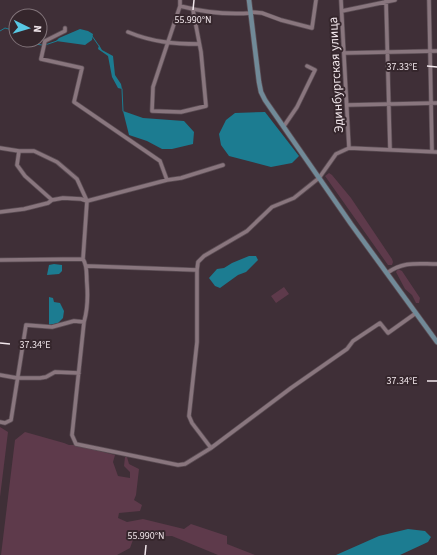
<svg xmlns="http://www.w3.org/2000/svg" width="437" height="555" viewBox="0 0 437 555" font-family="'Source Sans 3',sans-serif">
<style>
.green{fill:#5e3a4b}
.water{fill:#1c7c91}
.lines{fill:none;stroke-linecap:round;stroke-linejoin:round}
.stream{stroke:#1c7c91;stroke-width:1}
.street-casing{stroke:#5b4d54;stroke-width:5}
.secondary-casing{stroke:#5b4d54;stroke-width:6}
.street{stroke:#89767e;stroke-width:3.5}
.secondary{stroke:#718a98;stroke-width:4.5}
.ticks{fill:none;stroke:#f2e7ec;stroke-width:1.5}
.labels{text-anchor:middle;stroke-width:4;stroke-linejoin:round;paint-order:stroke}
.street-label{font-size:13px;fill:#f2e7ec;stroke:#35262c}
.ticks-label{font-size:10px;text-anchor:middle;fill:#f2e7ec;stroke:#35262c;stroke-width:4;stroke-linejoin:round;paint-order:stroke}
</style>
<rect width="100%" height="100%" fill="#3f2f37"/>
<path class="green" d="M329,173L332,175L351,198L392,259L393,262L392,265H388L325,176Z
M398,269L402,271L420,298L419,303H416L412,295L405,289L396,272Z
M284,287L289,294L276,303L271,296Z
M0,427L8,432L0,497Z
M25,432L64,443L69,445H75L115,455L113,462L118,476L130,478V472L124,466L125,457H127L129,464L139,469L136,495L134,500L142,505L140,511L119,513L118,518L127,522L143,519L184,529L191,524L227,536V544L255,555H218L172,536L134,537L130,548L117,555H1L15,440Z"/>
<path class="water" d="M80,29L88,31L93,34L92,40L85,45L56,41L59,38Z
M99,45L102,50L113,56L115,75L121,84L122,89L118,88L112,77L108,56L98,49Z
M123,111L143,118L184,121L194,132L193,144L172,149H162L147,141L129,135Z
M265,112L299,156L292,163L271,167L229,156L221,145L219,134L226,120L235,113Z
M249,256H256L258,260L246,272L238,275L220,288L215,286L209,278L217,269L224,268L232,263Z
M54,264L62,265V271L59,274L47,275L49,265Z
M49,297L53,298L54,302L60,303L64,311L63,318L58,323L49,325Z
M408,529L425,531L431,537L428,542L400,555H336L379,536Z"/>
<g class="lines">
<path class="stream" d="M0,31L5,28L16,31
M91,36H92L99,46
M29,40L35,44L42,45
M45,45L57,41
M122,89L123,111"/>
<defs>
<path id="street" d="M180,0V6L153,87L152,111L181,112L206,106L201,52L193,10
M341,0L349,148
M386,0L390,149
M429,0L432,151
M180,6C203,12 227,15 251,13
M342,11L395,0
M251,12L262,13L281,20L312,28L316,0
M65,28V31L45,41L41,59L82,68L74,102L160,161L167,180L181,178L223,165
M128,32C152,42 174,44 199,44
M344,53L437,51
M347,105L437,103
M284,126L297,107L315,70L307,66
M0,148L19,151H34L57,162L77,179L87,201L167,180
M19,151L17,165L25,176L52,200
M0,212L24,209L48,203L52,200L63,198L81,199L87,201L83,259C88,267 86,274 87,284C88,297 88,308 84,322L72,435L76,444L178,465L185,464L211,448L291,388L347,349L353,341L380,323L388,333L416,313
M0,260L83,259
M87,266L197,270
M387,273C404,261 417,264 437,264
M0,375L17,378H40L46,377L55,372L79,373
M0,422L5,423L11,420L26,325L52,327L74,321L84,322
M211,448L192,423L189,416L197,342V270L198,262L204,256L247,231L272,207L294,198L319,178L336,154L349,148L437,152"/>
<path id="secondary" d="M249,0L259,82L261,92L265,100L351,224L437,342"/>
</defs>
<use href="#street" class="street-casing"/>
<use href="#secondary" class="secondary-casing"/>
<use href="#street" class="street"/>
<use href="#secondary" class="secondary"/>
</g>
<path class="ticks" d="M193,10L194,0M427,66L437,67M0,343L10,344M427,381H437M145,555L146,545"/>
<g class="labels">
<g class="street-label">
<text transform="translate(335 75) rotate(-93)" y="5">Эдинбургская улица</text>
</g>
</g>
<g class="ticks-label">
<text x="193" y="23">55.990°N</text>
<text x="402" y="70">37.33°E</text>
<text x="35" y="348">37.34°E</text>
<text x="402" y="384">37.34°E</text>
<text x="146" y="539">55.990°N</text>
</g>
<g transform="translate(28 28) rotate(95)"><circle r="19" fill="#35262c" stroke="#817379"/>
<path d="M0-3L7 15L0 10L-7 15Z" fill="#58c8e4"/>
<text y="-6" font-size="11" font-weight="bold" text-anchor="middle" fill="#f2e7ec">N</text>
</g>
</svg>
